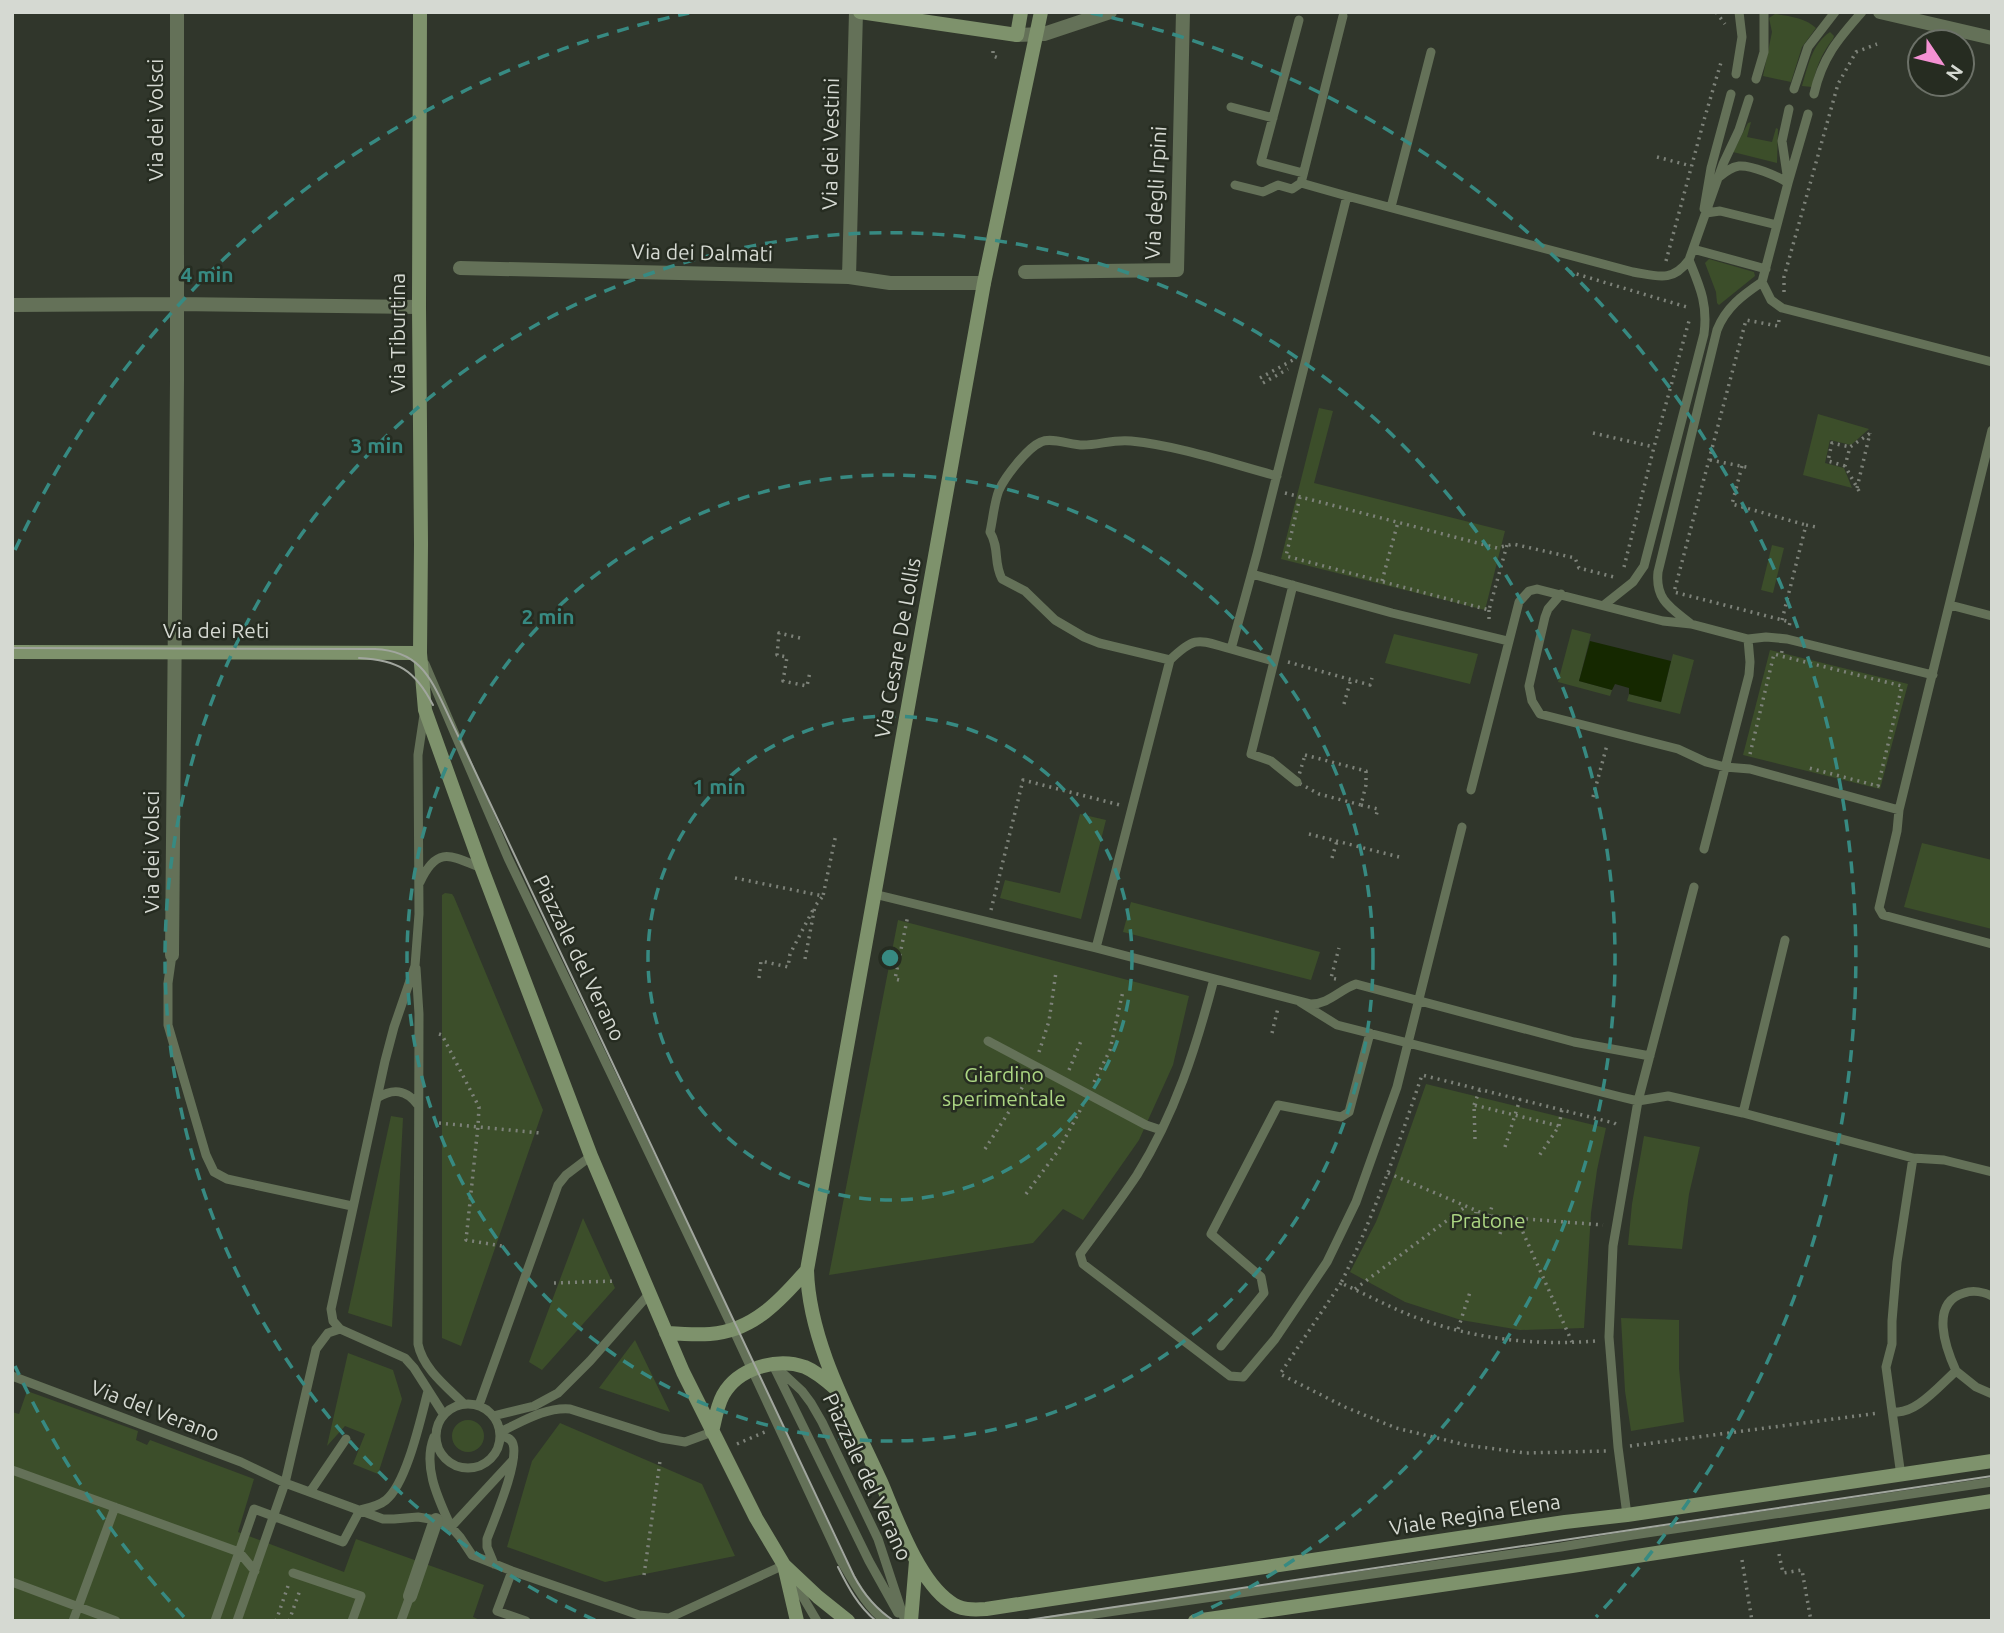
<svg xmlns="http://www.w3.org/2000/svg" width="2004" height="1633" viewBox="0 0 2004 1633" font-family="Ubuntu,sans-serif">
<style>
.green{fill:#3c4e2a}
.water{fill:#152800}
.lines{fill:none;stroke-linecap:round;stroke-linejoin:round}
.path{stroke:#7d8279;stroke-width:3.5;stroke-dasharray:2 5;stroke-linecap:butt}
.lane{stroke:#647158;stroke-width:9}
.street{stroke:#647158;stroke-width:14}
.secondary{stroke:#7e926c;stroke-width:14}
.tram{stroke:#a1a69e;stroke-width:2}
.ring{fill:none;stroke:#378a82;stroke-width:3.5;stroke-dasharray:12 9}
.labels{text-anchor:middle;stroke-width:5;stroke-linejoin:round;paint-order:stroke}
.street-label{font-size:21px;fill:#d5d9d2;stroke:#262c21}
.park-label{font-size:21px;fill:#acd683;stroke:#262c21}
.centre{fill:#378a82;stroke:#262c21;stroke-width:3.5}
.ring-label{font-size:21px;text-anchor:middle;font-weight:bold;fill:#378a82;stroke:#262c21;stroke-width:5;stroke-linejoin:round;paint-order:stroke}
</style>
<rect width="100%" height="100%" fill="#30362b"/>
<path class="green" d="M1775,14C1789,16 1806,18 1816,28L1802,47L1791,82L1763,76L1772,32L1769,18Z
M1830,32L1834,36L1833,39C1821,54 1816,68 1812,87L1802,86C1808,66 1812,44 1830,32Z
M1751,122L1747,137L1772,142L1776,128L1778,129L1777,163L1733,152L1748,123Z
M1709,259L1754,272L1755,276L1719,305L1717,303L1716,292L1705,263Z
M1319,408L1333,411L1314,483L1505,531L1485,610L1281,559Z
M1818,414L1869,429L1851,445L1830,440L1825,463L1844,468L1852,488L1803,475Z
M1772,545L1784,548L1773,593L1761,590Z
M1572,629L1591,634L1579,681L1612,690L1610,696L1558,682Z
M1394,634L1478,654L1470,684L1385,663Z
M1770,650L1908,684L1880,789L1743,755Z
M1673,654L1694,660L1680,714L1627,701L1629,694L1661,702Z
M1080,814L1106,820L1081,919L1000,898L1005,880L1060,893Z
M1922,843L1992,860V929L1904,907Z
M445,893L452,894L454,897L543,1110L461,1346L442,1338V895Z
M1131,902L1320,952L1311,980L1123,932Z
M898,920L1189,996L1173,1065L1139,1140L1083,1220L1063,1209L1033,1243L829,1275Z
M1426,1084L1606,1128L1597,1170L1591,1213L1584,1328L1520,1330L1461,1320L1405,1302L1350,1272L1376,1222L1392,1181Z
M391,1116L403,1118L392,1327L348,1313Z
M1644,1136L1700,1147L1689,1194L1682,1249L1628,1245L1632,1204Z
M583,1218L615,1288L542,1370L529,1362Z
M1621,1318L1679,1320V1368L1684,1422L1631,1431L1625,1391Z
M635,1340L670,1412L599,1388Z
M348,1353L393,1370L402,1399L378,1474L353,1464L365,1434L345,1426L327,1446Z
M27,1391L138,1431L136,1440L147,1445L150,1440L254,1479L238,1532L344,1572L356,1539L484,1585L473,1617L482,1621H12V1412L19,1414Z
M452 1436a16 16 0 1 1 32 0a16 16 0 1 1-32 0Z
M560,1423L702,1484L735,1556L605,1582L507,1547L532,1461Z"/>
<path class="water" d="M1590,641L1671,661L1661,702L1629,694V688L1615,684L1612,690L1579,681Z"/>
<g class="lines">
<path class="path" d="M1716,12L1725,24
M993,51V56L998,58
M1657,157L1691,166
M1666,261L1704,120L1722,59
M1570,272L1690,308
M1784,292V277L1838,84L1856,52L1877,44
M1779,320L1778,326L1746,320L1674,592L1790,622L1789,627
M1260,378L1293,360
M1263,383L1288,369
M1593,433L1654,447
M1710,460L1751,468
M1742,466L1732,504L1806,525
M1845,466L1828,461L1832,443L1850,447
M1857,488L1870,433
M1859,491L1845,466L1850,447L1872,432
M1285,493L1497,548L1513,544L1575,558L1579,568L1614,577
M1300,497L1286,556L1489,610L1507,545
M1624,567L1654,447L1689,321
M1382,581L1398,522
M1489,619V610
M1782,620L1806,525L1816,527
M800,638L779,633L777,655L787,657L783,681L807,686L810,672
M1782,651L1781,656L1902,686L1878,786L1809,768
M1288,662L1370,685L1372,678
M1344,704L1351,679
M1750,754L1774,654L1781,656
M1305,755L1366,771V785L1361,805L1319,794L1297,782Z
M1593,797L1607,745
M1361,805L1378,809L1375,819
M1309,834L1399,857
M1332,858L1337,841
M735,878L823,896L836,834
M991,910L1023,780L1120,805
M805,959L815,906L823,896
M759,978L761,961L788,967L790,954L815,906
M1336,979L1331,978L1339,948
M899,980L895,979L908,915
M1272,1033L1278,1008
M439,1034L442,1035L479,1107L478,1126L466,1240L502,1246
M1039,1052L1049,1021L1056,972
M1069,1070L1081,1041
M1094,1082L1110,1050L1123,991
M1474,1105L1480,1089
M439,1123L540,1133
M1559,1126L1562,1109
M1475,1139L1474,1105L1559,1126L1539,1156
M1505,1147L1520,1099
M985,1149L1012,1107L1027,1078
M1388,1173L1489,1216L1603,1225
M1026,1194L1058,1151L1083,1105
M1489,1216L1492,1206
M1517,1219L1572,1342
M1473,1227L1476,1212
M1500,1234L1505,1218
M554,1283L616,1281
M1341,1283L1280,1374L1345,1407L1396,1428L1466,1445L1525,1453L1606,1451
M1355,1289L1465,1207
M1458,1329L1471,1289
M1595,1341C1537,1346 1476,1339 1420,1319C1393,1309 1367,1295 1341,1283C1374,1216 1398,1146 1422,1075L1614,1123L1619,1126
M737,1444L765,1432
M1630,1446L1879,1413
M1779,1554L1783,1573L1802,1570L1811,1621
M1742,1560L1752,1621
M644,1575L660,1461
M276,1621L288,1586
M289,1621L300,1590"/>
<path class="lane" d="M1343,16L1301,183L1347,196
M1299,20L1261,162L1303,173
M1736,74L1742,37L1739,12
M1756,79L1764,52V12
M1794,89L1808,47L1835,12
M1814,94C1822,58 1838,39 1862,12
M1231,107L1273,118
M1808,114L1788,183L1762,282L1771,300L1782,308L1992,362
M1719,177C1725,172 1731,167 1739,166C1751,165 1778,176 1788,183
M1788,181L1782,141L1789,109
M1235,185L1263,192L1278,185L1292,189L1301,183
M1391,207L1431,52
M1704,209L1711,168L1731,94
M1706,213L1720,211L1777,225
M1693,249L1766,269
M1992,430L1899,810L1897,831L1879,908L1883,915L1992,944
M1252,574L1392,613L1508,641
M1293,585L1251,754L1271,761L1297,782
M1561,594L1548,609L1545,617L1529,686L1532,701L1540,714L1678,749L1706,762L1725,767L1750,769L1899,810
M1604,605L1633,582L1644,566L1704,334C1708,304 1700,287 1689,260
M1950,605L1992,616
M1691,624C1671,608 1655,600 1658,572L1717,330C1726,307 1743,295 1762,282
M1231,649L1273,661
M1170,660L1099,643L1084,637L1055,620L1025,591L1002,579C993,562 1000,549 990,532C993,519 994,503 999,490C1005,477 1027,448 1041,442C1051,437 1071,445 1083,445C1099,445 1114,439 1131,441C1180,446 1229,463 1277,476
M425,664L508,858L733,1329L841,1561C854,1582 865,1605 885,1621
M424,715L418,755L419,914L415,966L394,1027L385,1061L331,1309L333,1321L340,1329L405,1358L414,1368L444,1415
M1471,790L1519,602L1529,591L1537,589L1663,621L1691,624L1748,639L1766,637L1787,639L1933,675
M1704,849L1749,675L1750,662L1748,639
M420,882C437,846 450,855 481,868
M874,894L1096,948L1170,660C1196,635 1198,640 1231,649L1257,554L1347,196L1633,272C1657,276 1672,283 1689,260L1723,164L1739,130L1749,99
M1096,948L1311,1004C1329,1004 1339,990 1356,984L1574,1042L1650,1056
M172,955L168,983V1025L206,1155L214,1172L227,1179L352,1206
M416,968L419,1014L418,1344C423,1369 447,1387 464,1404
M1214,979C1196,1048 1175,1114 1137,1175C1119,1202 1099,1228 1080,1254L1083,1264L1230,1376L1243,1377L1275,1339L1327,1262L1356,1202L1397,1087L1462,827
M1300,1002L1337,1025L1621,1097L1638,1101L1668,1096L1743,1113L1913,1158L1944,1160L1992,1172
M988,1041L1146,1125L1161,1130
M377,1098C393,1088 406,1089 418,1105
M1743,1113L1785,940
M1913,1158L1897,1262L1892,1321V1344L1886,1367L1892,1411C1913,1418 1941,1384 1956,1371L1976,1387L1992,1394
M1221,1346L1264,1293L1261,1277L1211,1234L1278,1105L1341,1117L1349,1112L1370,1033
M774,1365L802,1391L811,1403L822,1422L878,1539L905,1621
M774,1367L869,1561L898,1613
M1956,1371C1946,1349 1929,1303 1964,1293C1973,1290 1984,1292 1992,1296
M12,1376L241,1462L285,1483L383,1519H394L418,1517L436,1520L451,1527L460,1537L472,1555L512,1571L639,1615L669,1618L676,1621
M436 1436a32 32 0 1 1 64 0a32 32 0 1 1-64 0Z
M479,1405L558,1185L566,1175L591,1156
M1892,1411L1901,1476
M493,1416L534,1406L558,1393L590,1361L649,1294
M500,1432C522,1422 545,1407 570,1409L661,1438L685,1442L712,1432
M434,1437C422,1467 439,1500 451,1527L513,1460
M12,1470L239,1552L255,1571
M310,1492L346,1439
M1627,1515L1618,1447L1609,1337L1613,1246L1638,1101L1694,887
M494,1564L487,1547V1539C494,1520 519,1463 513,1444C511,1438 506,1437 500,1436
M512,1571L497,1611L526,1621
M293,1573L361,1596L352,1621
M12,1582L116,1621
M73,1621L115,1507
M215,1621L254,1509L343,1542L360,1510C369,1508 379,1506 386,1500C407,1483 421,1417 428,1391
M237,1621L285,1483L316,1349L328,1333L340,1329
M401,1621L410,1596
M668,1621L669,1618L784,1565L817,1621
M1046,1621L1561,1547L1633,1535L1992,1482"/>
<path class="street" d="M1880,12L1992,38
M1017,35L1044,34L1110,12
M460,268L849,277L890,283H984
M1025,272L1177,270L1183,12
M849,277L856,12
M12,305L176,304L419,307
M172,955L177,381V12
M410,1596L436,1520"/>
<path class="secondary" d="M420,12L419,307L421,544L420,653L425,710L482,869L591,1156L683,1372L756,1518L784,1565L818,1597L848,1621
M860,12L1017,35L1021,12
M1041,12L984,283L807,1270C809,1343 851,1416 881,1482C896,1517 918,1580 950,1602C960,1610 973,1610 986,1609L1565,1522L1627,1515L1992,1461
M12,652L420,653
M666,1333C681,1334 695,1335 710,1334C753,1331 781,1300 807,1270
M712,1432C715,1420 717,1406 723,1395C738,1368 777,1357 805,1367C817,1372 827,1381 836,1389
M784,1565L797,1621
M911,1621L916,1561
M1195,1621L1572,1566L1992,1501"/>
<path class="tram" d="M12,648L375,649C417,651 429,674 445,708C452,723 459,738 466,752L854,1576C864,1595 876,1609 894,1621
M359,658C398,660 415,670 433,705
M838,1567C848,1587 858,1606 876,1621
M1021,1621L1992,1476"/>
</g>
<g class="ring">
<circle cx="890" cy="958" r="242"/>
<circle cx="890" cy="958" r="483"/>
<path d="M595 1620A725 725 0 1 1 1185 1620"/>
<path d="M184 1617A966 966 0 0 1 15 1366M15 550A966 966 0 0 1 689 13M1091 13A966 966 0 0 1 1596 1617"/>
</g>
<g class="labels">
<g class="street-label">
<text transform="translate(156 120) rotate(-90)" y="7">Via dei Volsci</text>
<text transform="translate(831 144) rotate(-89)" y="7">Via dei Vestini</text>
<text transform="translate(1156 193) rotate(-87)" y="7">Via degli Irpini</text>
<text transform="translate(702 253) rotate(1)" y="7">Via dei Dalmati</text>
<text transform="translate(398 333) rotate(-90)" y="7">Via Tiburtina</text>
<text x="216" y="638">Via dei Reti</text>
<text transform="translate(898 648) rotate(-80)" y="7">Via Cesare De Lollis</text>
<text transform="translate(152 852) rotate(-90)" y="7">Via dei Volsci</text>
<text transform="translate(579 958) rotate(64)" y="7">Piazzale del Verano</text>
<text transform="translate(155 1411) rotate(21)" y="7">Via del Verano</text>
<text transform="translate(867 1477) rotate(65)" y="7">Piazzale del Verano</text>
<text transform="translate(1475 1515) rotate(-9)" y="7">Viale Regina Elena</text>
</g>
<g class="park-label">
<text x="1004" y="1082">Giardino<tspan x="1004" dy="24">sperimentale</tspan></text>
<text x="1488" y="1228">Pratone</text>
</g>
</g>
<circle cx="890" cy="958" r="10" class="centre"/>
<g class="ring-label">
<text x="207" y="282">4 min</text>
<text x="377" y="453">3 min</text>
<text x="548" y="624">2 min</text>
<text x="719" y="794">1 min</text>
</g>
<rect width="2004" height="1633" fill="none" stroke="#d5d9d2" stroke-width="28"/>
<g transform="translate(1941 63) rotate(125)"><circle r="33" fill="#262c21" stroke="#6c7168" stroke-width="2"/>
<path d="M0-5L12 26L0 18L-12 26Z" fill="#f491d3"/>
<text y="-10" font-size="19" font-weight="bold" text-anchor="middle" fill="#d5d9d2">N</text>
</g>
</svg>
